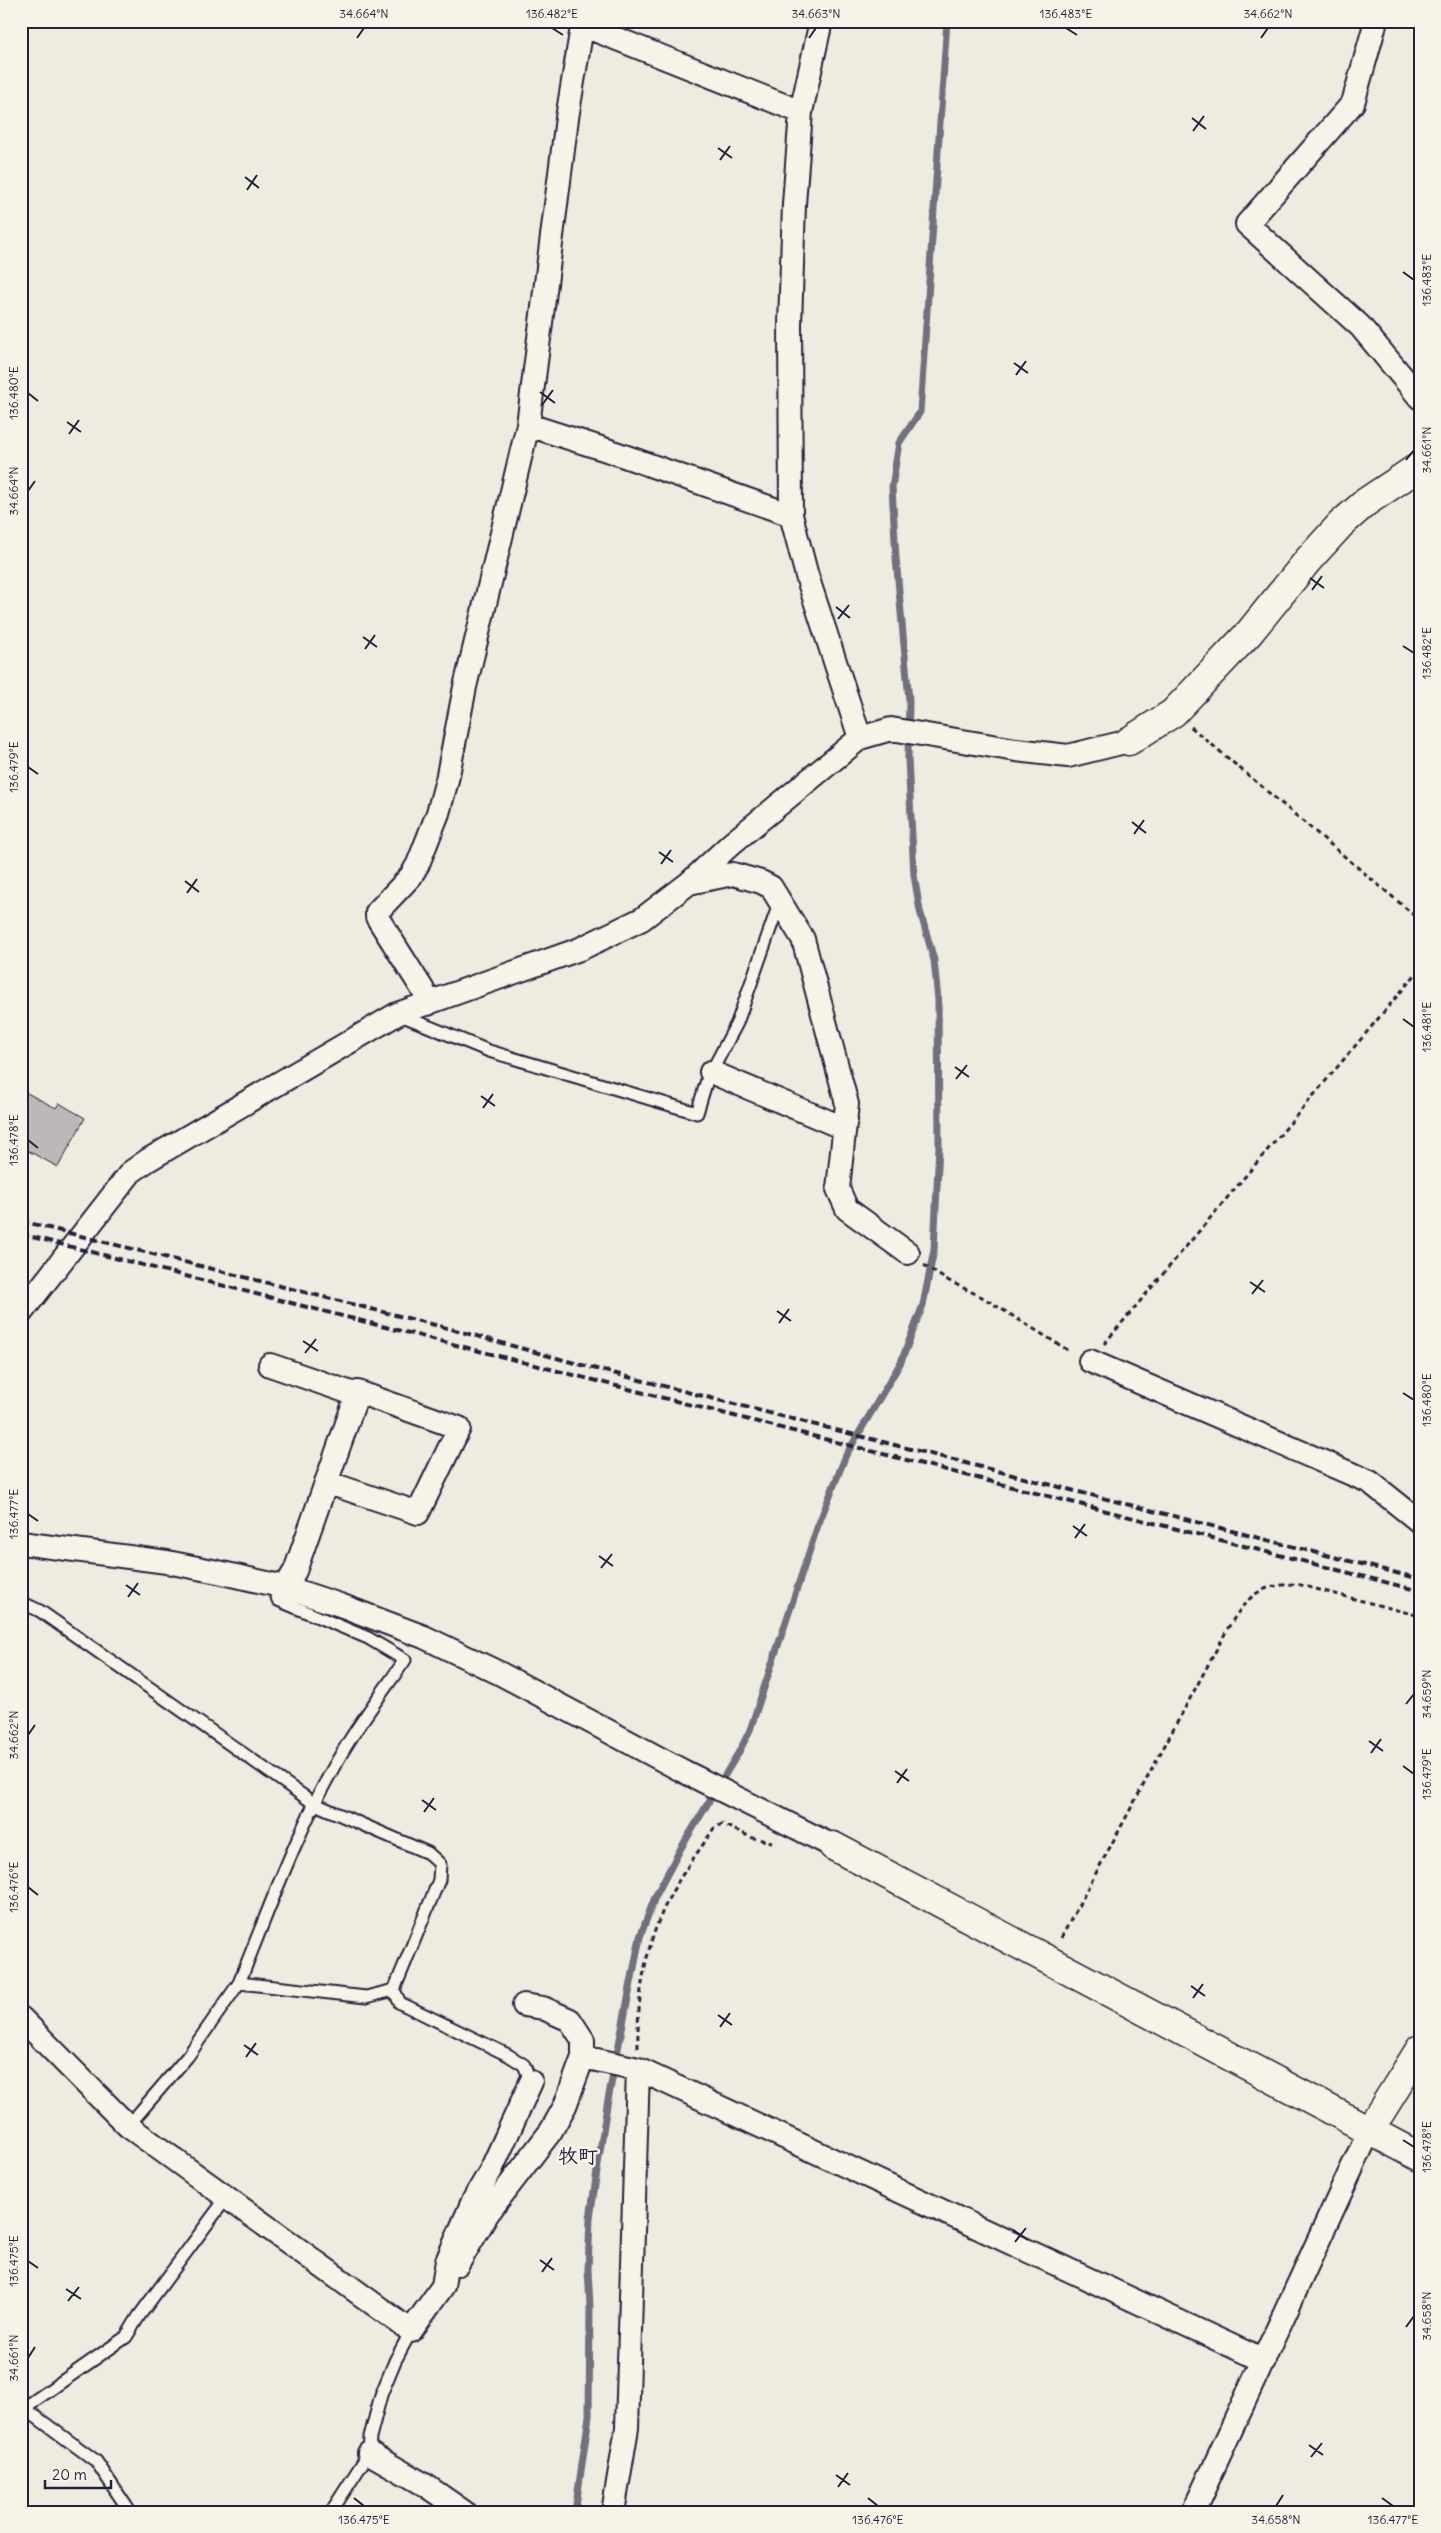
<svg xmlns="http://www.w3.org/2000/svg" width="1441" height="2533" viewBox="0 0 1441 2533" font-family="Delius,'Klee One',sans-serif">
<style>
.lines{fill:none;stroke-linecap:round;stroke-linejoin:round}
.stream{stroke:#716f7b;stroke-width:7}
.building{fill:#bbb8b7;stroke:#22223b}
.lane-casing{stroke:#22223b;stroke-width:15}
.street-casing{stroke:#22223b;stroke-width:26}
.secondary-casing{stroke:#22223b;stroke-width:31}
.path{stroke:#22223b;stroke-width:3;stroke-dasharray:5 4;stroke-linecap:butt}
.lane{stroke:#f7f3e8;stroke-width:11}
.street{stroke:#f7f3e8;stroke-width:22}
.secondary{stroke:#f7f3e8;stroke-width:28}
.rail{stroke:#22223b;stroke-width:4;stroke-dasharray:8 4;stroke-linecap:butt}
.ticks{fill:none;stroke:#22223b;stroke-width:2}
.labels{text-anchor:middle;stroke-width:5;stroke-linejoin:round;paint-order:stroke}
.quarter-label{font-size:20px;font-weight:bold;fill:#22223b;stroke:#f7f3e8}
.neatline{fill:none;stroke:#22223b;stroke-width:2}
.ticks-label{font-size:12px;text-anchor:middle;fill:#22223b}
</style>
<rect width="100%" height="100%" fill="#eeebe1"/>
<filter id="ink" filterUnits="userSpaceOnUse"><feTurbulence type="fractalNoise" baseFrequency=".02" numOctaves="2"/><feDisplacementMap in="SourceGraphic" scale="10" xChannelSelector="R" yChannelSelector="G"/><feConvolveMatrix kernelMatrix="1 2 1 2 8 2 1 2 1" color-interpolation-filters="sRGB"/></filter>
<g filter="url(#ink)">
<g class="lines">
<path class="stream" d="M575,2512L589,2416L590,2306L588,2270L590,2218L607,2105L640,1937L655,1897L681,1848L740,1750L750,1730L817,1528L846,1455L901,1362L923,1305L934,1250L939,1145L938,1000L934,960L920,911L914,875L908,759L909,700L896,558L892,487L899,443L920,412L947,21"/>
</g>
<path class="building" d="M21,1090L56,1108L59,1103L85,1118L58,1167L21,1147Z"/>
<g class="lines">
<defs>
<path id="lane" d="M398,1014L489,1051L697,1113L707,1080L737,1023L780,901
M273,1584L278,1600L368,1638L405,1660C384,1690 362,1719 343,1751C300,1823 271,1904 239,1983L366,1997L394,1990
M21,1602L40,1611L315,1804L428,1853L440,1864L439,1880L394,1990L400,2003L508,2055L524,2065L531,2082
M128,2126L188,2056L239,1983
M130,2512L96,2461L24,2408L126,2337L139,2316L227,2197
M331,2512L369,2453L370,2437L381,2395L395,2361L411,2331"/>
<path id="street" d="M821,21L801,112L794,204L790,324L791,515L807,576L860,738
M1376,21L1353,103L1247,224L1360,326L1420,398
M582,25L801,112
M528,425L610,451L791,515
M689,883L733,874L761,882L771,887L803,939L847,1104L838,1189L847,1209L908,1253
M428,1004L423,990L377,917V912L411,876L418,864L438,813L447,780L465,687L528,425L567,118L583,21
M711,1072L834,1124L846,1120
M21,1313L131,1172L148,1160L397,1014L580,949L642,919L689,883L731,844L860,738L891,729L1016,750L1068,756L1129,741
M1090,1361L1370,1482L1420,1522
M270,1365L357,1395
M21,1543L167,1562L218,1572L285,1587L340,1605L424,1637L499,1673L683,1771L833,1846
M285,1587L295,1571L358,1392L459,1428L418,1513L326,1482
M21,2018L128,2126L411,2331L443,2286L447,2261L473,2201L491,2170L531,2082
M583,2057L638,2069L1264,2361
M458,2264L488,2213L551,2131L565,2106L583,2057V2040L570,2020L543,2008L524,2005
M369,2453L425,2485L464,2512
M613,2512L627,2428L638,2069
M1193,2512L1370,2129"/>
<path id="secondary" d="M1129,741L1173,713L1196,689L1249,633L1309,559L1341,524L1366,502L1420,466
M833,1846L1420,2157
M1370,2129L1420,2049"/>
</defs>
<use href="#lane" class="lane-casing"/>
<use href="#street" class="street-casing"/>
<use href="#secondary" class="secondary-casing"/>
<path class="path" d="M1191,727L1420,920
M924,1265L945,1279L982,1297L1071,1352
M1104,1344L1420,969
M1061,1938L1228,1628C1248,1596 1257,1585 1297,1584L1420,1616
M638,2048C637,1999 644,1951 665,1906C677,1879 698,1853 714,1828L722,1824L753,1838L772,1842"/>
<use href="#lane" class="lane"/>
<use href="#street" class="street"/>
<use href="#secondary" class="secondary"/>
<path class="rail" d="M21,1221L451,1329L593,1368L1420,1579
M21,1234L1420,1591"/>
</g>
</g>
<path class="ticks" d="M552,28L563,35M1066,28L1077,35M357,38L364,28M809,38L816,28M1261,38L1268,28M1192,118L1206,129M1193,131L1204,116M718,148L732,158M720,160L730,146M245,177L259,188M247,190L257,175M1403,272L1414,280M1014,363L1028,373M1016,375L1026,361M540,392L555,403M28,393L38,401M542,405L553,390M67,422L81,432M69,434L79,420M1406,460L1414,450M28,491L35,481M1310,578L1324,588M1312,590L1322,576M836,607L850,618M838,619L849,605M363,637L377,647M1403,646L1414,653M365,649L375,635M28,767L38,774M1132,822L1146,833M1134,834L1144,820M659,852L673,862M661,864L671,850M185,881L199,892M187,893L197,879M1403,1019L1414,1027M955,1067L969,1077M956,1079L967,1065M481,1096L495,1106M483,1108L493,1094M28,1140L38,1148M1250,1282L1265,1292M1252,1294L1263,1280M777,1311L791,1321M779,1323L789,1309M303,1341L318,1351M305,1353L316,1339M1403,1393L1414,1400M28,1514L38,1521M1073,1526L1087,1536M1075,1538L1085,1524M599,1556L613,1566M601,1568L612,1554M126,1585L140,1595M128,1597L138,1583M1406,1704L1414,1694M28,1735L35,1725M1369,1741L1383,1751M1371,1753L1381,1739M1403,1766L1414,1774M895,1771L909,1781M897,1783L907,1769M422,1800L436,1810M424,1812L434,1798M28,1887L38,1895M1191,1986L1205,1996M1193,1998L1203,1984M718,2015L732,2025M720,2027L730,2013M244,2045L258,2055M246,2057L256,2043M1403,2140L1414,2147M1013,2230L1028,2240M1015,2242L1026,2228M540,2260L554,2270M28,2261L38,2268M542,2272L552,2258M66,2289L81,2299M68,2301L79,2287M1406,2327L1414,2316M28,2358L35,2347M1309,2445L1323,2455M1311,2457L1322,2443M836,2475L850,2485M838,2487L848,2473M354,2498L364,2506M868,2498L878,2506M1382,2498L1393,2506M1276,2506L1283,2495"/>
<g class="labels">
<g class="quarter-label">
<text x="578" y="2163">牧町</text>
</g>
</g>
<rect width="1441" height="2533" fill="none" stroke="#f7f3e8" stroke-width="55"/>
<path d="M45 2480v8h66v-8" fill="none" stroke="#22223b" stroke-width="2.5"/>
<text x="52" y="2480" font-size="15" fill="#22223b" stroke="#f7f3e8" stroke-width="4" paint-order="stroke">20 m</text>
<rect x="28" y="28" width="1386" height="2478" class="neatline"/>
<g class="ticks-label">
<text x="364" y="18">34.664°N</text>
<text x="552" y="18">136.482°E</text>
<text x="816" y="18">34.663°N</text>
<text x="1066" y="18">136.483°E</text>
<text x="1268" y="18">34.662°N</text>
<text transform="translate(1427 280) rotate(-90)" y="4">136.483°E</text>
<text transform="translate(14 393) rotate(-90)" y="4">136.480°E</text>
<text transform="translate(1427 450) rotate(-90)" y="4">34.661°N</text>
<text transform="translate(14 491) rotate(-90)" y="4">34.664°N</text>
<text transform="translate(1427 653) rotate(-90)" y="4">136.482°E</text>
<text transform="translate(14 767) rotate(-90)" y="4">136.479°E</text>
<text transform="translate(1427 1027) rotate(-90)" y="4">136.481°E</text>
<text transform="translate(14 1140) rotate(-90)" y="4">136.478°E</text>
<text transform="translate(1427 1400) rotate(-90)" y="4">136.480°E</text>
<text transform="translate(14 1514) rotate(-90)" y="4">136.477°E</text>
<text transform="translate(1427 1694) rotate(-90)" y="4">34.659°N</text>
<text transform="translate(14 1735) rotate(-90)" y="4">34.662°N</text>
<text transform="translate(1427 1774) rotate(-90)" y="4">136.479°E</text>
<text transform="translate(14 1887) rotate(-90)" y="4">136.476°E</text>
<text transform="translate(1427 2147) rotate(-90)" y="4">136.478°E</text>
<text transform="translate(14 2261) rotate(-90)" y="4">136.475°E</text>
<text transform="translate(1427 2316) rotate(-90)" y="4">34.658°N</text>
<text transform="translate(14 2358) rotate(-90)" y="4">34.661°N</text>
<text x="364" y="2524">136.475°E</text>
<text x="878" y="2524">136.476°E</text>
<text x="1276" y="2524">34.658°N</text>
<text x="1393" y="2524">136.477°E</text>
</g>
</svg>
